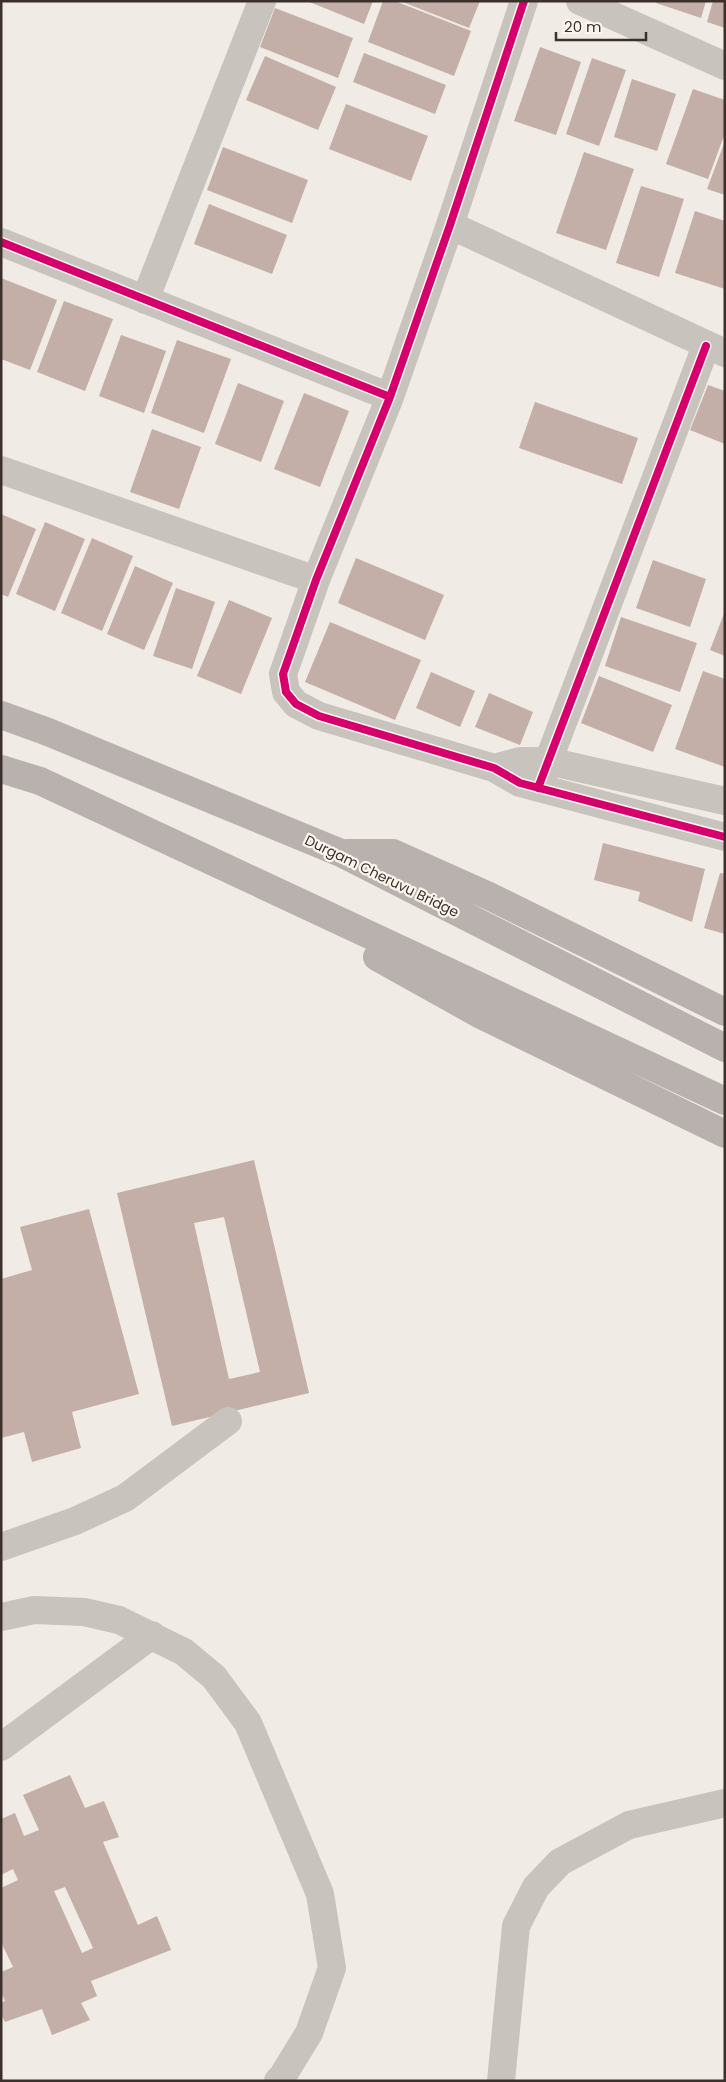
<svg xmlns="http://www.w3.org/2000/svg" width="726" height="2082" viewBox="0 0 726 2082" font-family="Poppins,sans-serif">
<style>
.building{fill:#c3afa7;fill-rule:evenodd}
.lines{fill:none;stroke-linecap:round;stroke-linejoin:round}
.minor{stroke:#c9c3be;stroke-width:28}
.major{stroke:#b8b1ad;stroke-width:28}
.cycleway-casing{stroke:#fbf5ee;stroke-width:11}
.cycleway{stroke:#d6006c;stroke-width:8}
.labels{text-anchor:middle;stroke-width:4.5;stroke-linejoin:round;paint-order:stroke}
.street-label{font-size:14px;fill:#3b302b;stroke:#fbf5ee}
</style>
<rect width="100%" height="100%" fill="#f0ebe5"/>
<path class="building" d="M307,1H373L364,24Z
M383,1H395L471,31L454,76L368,42Z
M400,1H480L469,28Z
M656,1H706L701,18L656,3Z
M713,1H725V28L707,22Z
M275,8L353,38L338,78L260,47Z
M540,47L581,62L556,135L514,121Z
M364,53L446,85L435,114L353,82Z
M265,56L336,87L318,130L246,100Z
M592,58L626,70L599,146L566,134Z
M632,79L676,94L657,151L614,137Z
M693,89L725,100V133L708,179L666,164Z
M346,104L428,136L411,181L329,149Z
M725,141V195L707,189Z
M223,147L308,180L292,223L207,190Z
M584,152L634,169L606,250L556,233Z
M641,186L684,199L659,277L616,263Z
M209,204L287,235L272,274L194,244Z
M695,211L725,221V289L675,273Z
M1,278L57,300L30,370L1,359Z
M64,301L113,319L85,391L37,372Z
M121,335L166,351L144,413L99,396Z
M177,340L231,359L204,433L151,413Z
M238,383L284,401L261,462L215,444Z
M708,385L725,391V444L690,430Z
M304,393L349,411L320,487L274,469Z
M535,402L638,438L622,484L519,448Z
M152,429L201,447L179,509L130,492Z
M1,514L36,529L8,597L1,594Z
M45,522L85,539L55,611L16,594Z
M92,538L133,556L102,631L61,613Z
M356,558L444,595L425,640L338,603Z
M653,560L706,579L690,627L636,608Z
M135,566L173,583L144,650L107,634Z
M176,588L215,602L192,669L153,656Z
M229,600L272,618L241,694L197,676Z
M725,611V656L710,650Z
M621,617L697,643L680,692L605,666Z
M330,622L421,660L395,720L305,682Z
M703,671L725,679V767L675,749Z
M431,672L475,691L460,727L416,708Z
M599,676L672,705L653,752L581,723Z
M489,693L533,712L520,745L475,727Z
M603,843L705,869L692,922L638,901L640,892L594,880Z
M720,873L725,874V934L704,928Z
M254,1160L309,1393L172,1426L117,1193ZM224,1217L260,1372L229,1379L194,1223Z
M89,1209L139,1394L72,1412L81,1448L32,1462L24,1432L1,1438V1279L32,1270L20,1227Z
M70,1775L85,1808L104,1801L119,1837L103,1842L138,1925L157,1916L171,1950L91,1981L97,1996L81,2003L90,2020L52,2035L42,2009L5,2022L1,2014V2003L5,2001L1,1992V1972L13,1967L1,1942V1888L18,1880L13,1869L1,1875V1819L15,1813L24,1836L39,1830L23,1795ZM65,1887L93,1948L82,1953L54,1891Z"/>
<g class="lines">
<path class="minor" d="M524,1L450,225L390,397L316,580L283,674L286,692L296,704L319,716L494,768L520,783L725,837
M580,1L725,66
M450,225L725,353
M1,242L390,397
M145,300L262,1
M1,470L316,580
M494,768L520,761H548L725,801
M538,788L706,346
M1,1547L75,1521L125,1498L228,1421
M1,1617L34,1610L84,1612L119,1620L184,1652L214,1677L248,1723L320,1894L332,1968L309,2033L282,2077L278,2081
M1,1747L152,1635
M501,2081L516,1926L536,1887L560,1862L629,1825L725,1803"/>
<path class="major" d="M1,715L48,732L341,853L725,1048
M1,769L40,781L725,1101
M347,853H393L489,896L725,1012
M377,957L481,1015L725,1134"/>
<defs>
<path id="cycleway" d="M524,1L450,225L390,397L316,580L283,674L286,692L296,704L319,716L494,768L520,783L725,837
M1,242L390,397
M538,788L706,346"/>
</defs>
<use href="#cycleway" class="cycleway-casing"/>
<use href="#cycleway" class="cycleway"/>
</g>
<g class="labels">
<g class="street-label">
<text transform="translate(382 876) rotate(26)" y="5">Durgam Cheruvu Bridge</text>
</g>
</g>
<rect width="726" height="2082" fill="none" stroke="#3b302b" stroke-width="5"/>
<path d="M556 32v8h90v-8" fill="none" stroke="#3b302b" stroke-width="2.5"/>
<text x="564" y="32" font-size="15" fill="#3b302b" stroke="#fbf5ee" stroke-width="4" paint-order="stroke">20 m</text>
</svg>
